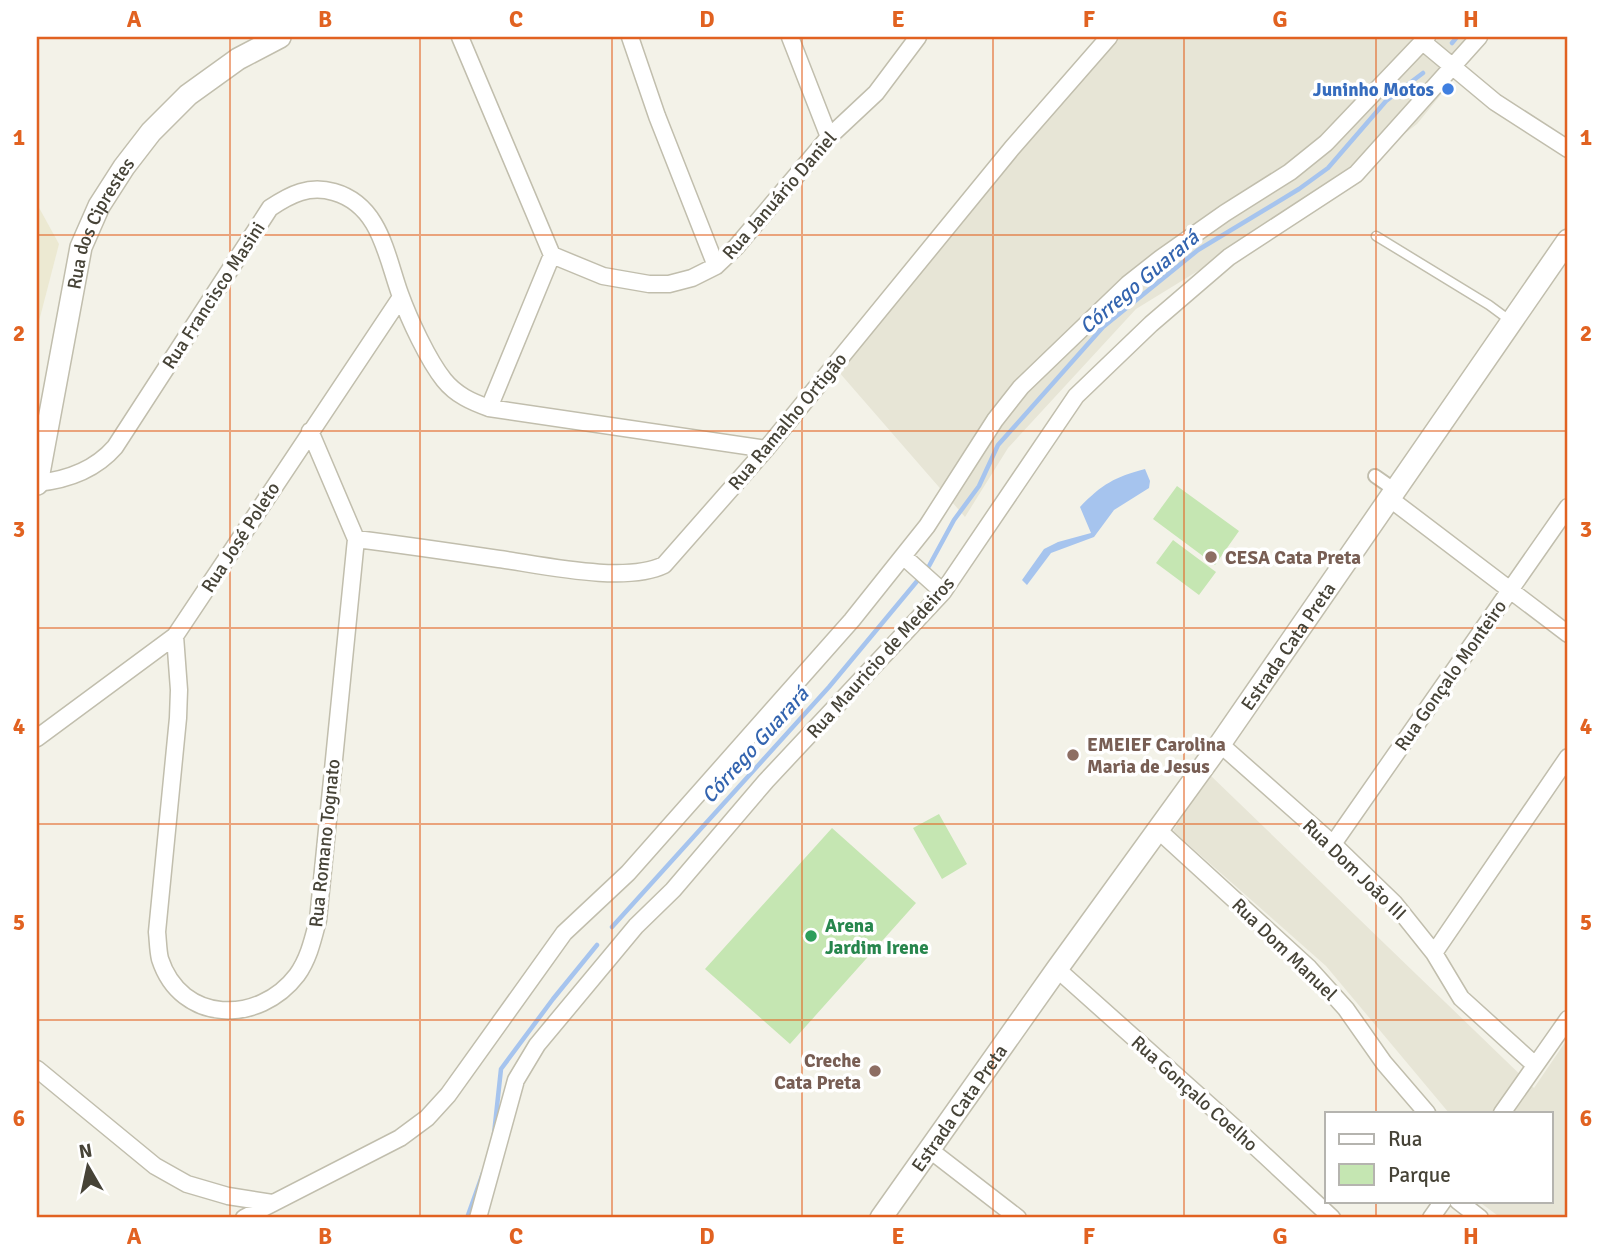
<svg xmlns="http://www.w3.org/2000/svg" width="1605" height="1255" viewBox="0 0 1605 1255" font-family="Signika,sans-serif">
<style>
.residential{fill:#e7e5d6}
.education{fill:#ece9d2}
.green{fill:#c5e6b2}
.water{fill:#a6c4ee}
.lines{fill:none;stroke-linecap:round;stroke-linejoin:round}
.stream{stroke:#a6c4ee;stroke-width:4.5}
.service-casing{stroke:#c1bead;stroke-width:11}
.pedestrian-casing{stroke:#c1bead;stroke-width:16}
.minor-casing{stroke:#c1bead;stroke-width:19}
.tertiary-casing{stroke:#c1bead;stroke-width:24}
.service{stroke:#fff;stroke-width:8}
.pedestrian{stroke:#fff;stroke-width:12}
.minor{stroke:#fff;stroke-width:16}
.tertiary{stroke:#fff;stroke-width:21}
.grid{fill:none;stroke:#e16221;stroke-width:2;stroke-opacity:0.55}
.shop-dot{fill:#3f7fe0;stroke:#fff;stroke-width:2.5}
.education-dot{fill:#8d6e63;stroke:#fff;stroke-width:2.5}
.leisure-dot{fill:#2e9e5b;stroke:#fff;stroke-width:2.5}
.labels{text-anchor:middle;stroke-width:7;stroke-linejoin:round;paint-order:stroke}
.shop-label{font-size:19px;font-weight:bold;fill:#366cbe;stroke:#fff;text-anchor:end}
.street-label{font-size:19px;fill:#464337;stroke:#fff}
.education-label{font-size:19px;font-weight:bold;fill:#785e54;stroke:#fff;text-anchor:start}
.leisure-label{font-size:19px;font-weight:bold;fill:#27864d;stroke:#fff;text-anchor:start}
.water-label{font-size:21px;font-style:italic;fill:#3364af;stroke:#fff}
.neatline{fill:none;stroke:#e16221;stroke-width:2.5}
.grid-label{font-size:23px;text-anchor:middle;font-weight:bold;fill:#e16221}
</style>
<rect width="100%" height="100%" fill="#f3f2e8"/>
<path class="residential" d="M1116,37H1477L1465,65L1417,124L1341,183L1136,309L1008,448L965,517L838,371Z
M1209,774L1534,1088L1568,1038V1218H1501L1478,1201H1551V1113H1449L1326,966L1173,831Z"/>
<path class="education" d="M37,204L59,244L37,329Z"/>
<path class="green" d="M1177,486L1239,531L1215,565L1153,519Z
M1173,540L1216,572L1199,595L1156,563Z
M939,814L967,864L942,879L913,828Z
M832,828L916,903L790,1044L705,969Z"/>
<path class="water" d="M1145,469L1150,481L1149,488L1114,510L1094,537L1051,553L1027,585L1022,580L1044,549L1058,542L1091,533L1080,507C1102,484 1115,477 1145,469Z"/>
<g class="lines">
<path class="stream" d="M1452,43L1457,37
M929,566L954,520L979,486L998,445L1103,327L1198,250L1299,189L1328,168L1386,101L1423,73
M612,927L829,687L918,580
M494,1134L501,1069L553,999L597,945
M467,1218L483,1173"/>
<defs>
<path id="service" d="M1376,236L1489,305L1512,322"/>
<path id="pedestrian" d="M1375,476L1395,490"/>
<path id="minor" d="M460,37L552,255L603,276L649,284H669L692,278L716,266L736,247L829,137L876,93L918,37
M630,37L657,116L716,266
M790,37L829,137
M1423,42L1495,102L1568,149
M489,408L552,255
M37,483C67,480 95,470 115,447L270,208C291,194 309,185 334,192C380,205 386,255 400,294C409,319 428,360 444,380C456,395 472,402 489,408L766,449
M1389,498L1568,634
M356,539C404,545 452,552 499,559C542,565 625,584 664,565L766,449L1012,148L1109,37
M903,556L943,592
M175,636L179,690L178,718L157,932C158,941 158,951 160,959C181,1024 259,1025 297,975C309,958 313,939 318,920L356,539L310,431
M37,738L175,636L401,297
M1220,744L1333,844L1394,903L1434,953L1461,998L1535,1065
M1157,829L1309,968L1346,1009L1384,1063L1427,1113
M1333,844L1568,507
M1434,953L1568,757
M1057,969L1245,1137L1332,1218
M37,1069L155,1166L187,1184L228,1196L272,1203
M1502,1113L1568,1019
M930,1150L1018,1218
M1458,1201L1480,1218
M244,1218L400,1138L427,1118L448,1095L564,933L628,873L852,620L927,526L995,420L1021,387L1128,284L1161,258L1225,213L1290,172L1326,143L1427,37
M478,1218L516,1080L537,1045L636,926L673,890L766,781L943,592L1076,396L1151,324L1229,257L1356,174L1479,37
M1431,1218L1443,1201"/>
<g id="tertiary">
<path id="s1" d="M37,484L81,247L99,206L124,167L151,132L188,95L238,59L280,37"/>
<path id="s2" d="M881,1218L1057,969L1220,744L1568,240"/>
</g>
</defs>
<use href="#service" class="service-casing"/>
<use href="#pedestrian" class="pedestrian-casing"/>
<use href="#minor" class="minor-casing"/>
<use href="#tertiary" class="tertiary-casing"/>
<use href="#service" class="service"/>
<use href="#pedestrian" class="pedestrian"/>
<use href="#minor" class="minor"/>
<use href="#tertiary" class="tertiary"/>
</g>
<path class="grid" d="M230,37V1218M420,37V1218M612,37V1218M802,37V1218M993,37V1218M1184,37V1218M1376,37V1113M37,235H1568M37,431H1568M37,628H1568M37,824H1568M37,1020H1568M1376,1201V1218"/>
<circle class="shop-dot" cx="1448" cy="89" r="7"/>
<g class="education-dot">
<circle cx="1211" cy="557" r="7"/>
<circle cx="1073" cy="755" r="7"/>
<circle cx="875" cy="1071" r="7"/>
</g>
<circle class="leisure-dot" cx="811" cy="936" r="7"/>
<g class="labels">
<g class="shop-label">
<text x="1434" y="96">Juninho Motos</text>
</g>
<g class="street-label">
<text transform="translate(779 195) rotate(-49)" y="7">Rua Januário Daniel</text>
<text dy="7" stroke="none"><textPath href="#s1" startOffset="270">Rua dos Ciprestes</textPath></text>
<text transform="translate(213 295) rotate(-57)" y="7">Rua Francisco Masini</text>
<text transform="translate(787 421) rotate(-50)" y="7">Rua Ramalho Ortigão</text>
<text transform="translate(240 537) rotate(-57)" y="7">Rua José Poleto</text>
<text dy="7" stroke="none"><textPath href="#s2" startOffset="702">Estrada Cata Preta</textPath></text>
<text transform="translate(880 657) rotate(-48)" y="7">Rua Mauricio de Medeiros</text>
<text transform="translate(1450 675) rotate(-55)" y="7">Rua Gonçalo Monteiro</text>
<text transform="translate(324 843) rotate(-84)" y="7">Rua Romano Tognato</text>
<text transform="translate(1355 869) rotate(44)" y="7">Rua Dom João III</text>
<text transform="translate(1285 949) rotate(44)" y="7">Rua Dom Manuel</text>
<text transform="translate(1195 1093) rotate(42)" y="7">Rua Gonçalo Coelho</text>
<text dy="7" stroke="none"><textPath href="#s2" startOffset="135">Estrada Cata Preta</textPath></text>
</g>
<g class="education-label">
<text x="1225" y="564">CESA Cata Preta</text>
<text x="1087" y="751">EMEIEF Carolina<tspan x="1087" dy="22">Maria de Jesus</tspan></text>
<text x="861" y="1067" text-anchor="end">Creche<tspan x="861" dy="22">Cata Preta</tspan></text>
</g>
<g class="leisure-label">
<text x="825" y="932">Arena<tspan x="825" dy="22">Jardim Irene</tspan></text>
</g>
<g class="water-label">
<text transform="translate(1139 282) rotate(-40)" y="7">Córrego Guarará</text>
<text transform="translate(755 745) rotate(-48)" y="7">Córrego Guarará</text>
</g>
</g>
<rect width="1605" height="1255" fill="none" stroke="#ffffff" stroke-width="77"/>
<rect x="1325" y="1112" width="228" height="91" fill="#ffffff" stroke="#b5b4af" stroke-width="2"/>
<rect x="1339" y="1134" width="35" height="10" fill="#ffffff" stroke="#b5b4af" stroke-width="2"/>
<text x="1388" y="1146" font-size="21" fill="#464337">Rua</text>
<rect x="1339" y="1164" width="35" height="21" fill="#c5e6b2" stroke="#b5b4af" stroke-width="2"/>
<text x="1388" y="1182" font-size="21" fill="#464337">Parque</text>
<g transform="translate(88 1167) rotate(351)" stroke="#ffffff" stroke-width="5" paint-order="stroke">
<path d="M0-5L12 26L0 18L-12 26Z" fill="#464337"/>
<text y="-10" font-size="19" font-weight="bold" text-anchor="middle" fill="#464337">N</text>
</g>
<rect x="38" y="38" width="1528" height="1178" class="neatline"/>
<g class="grid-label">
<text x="134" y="27">A</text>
<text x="325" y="27">B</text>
<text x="516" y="27">C</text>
<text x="707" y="27">D</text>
<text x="898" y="27">E</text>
<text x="1089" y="27">F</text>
<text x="1280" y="27">G</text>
<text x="1471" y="27">H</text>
<text x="19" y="145">1</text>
<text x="1586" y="145">1</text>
<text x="19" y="341">2</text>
<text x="1586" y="341">2</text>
<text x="19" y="537">3</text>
<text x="1586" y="537">3</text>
<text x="19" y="734">4</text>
<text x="1586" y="734">4</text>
<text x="19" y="930">5</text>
<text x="1586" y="930">5</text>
<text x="19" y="1126">6</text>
<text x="1586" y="1126">6</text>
<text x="134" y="1244">A</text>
<text x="325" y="1244">B</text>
<text x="516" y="1244">C</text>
<text x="707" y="1244">D</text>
<text x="898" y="1244">E</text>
<text x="1089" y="1244">F</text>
<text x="1280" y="1244">G</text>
<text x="1471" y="1244">H</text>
</g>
</svg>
